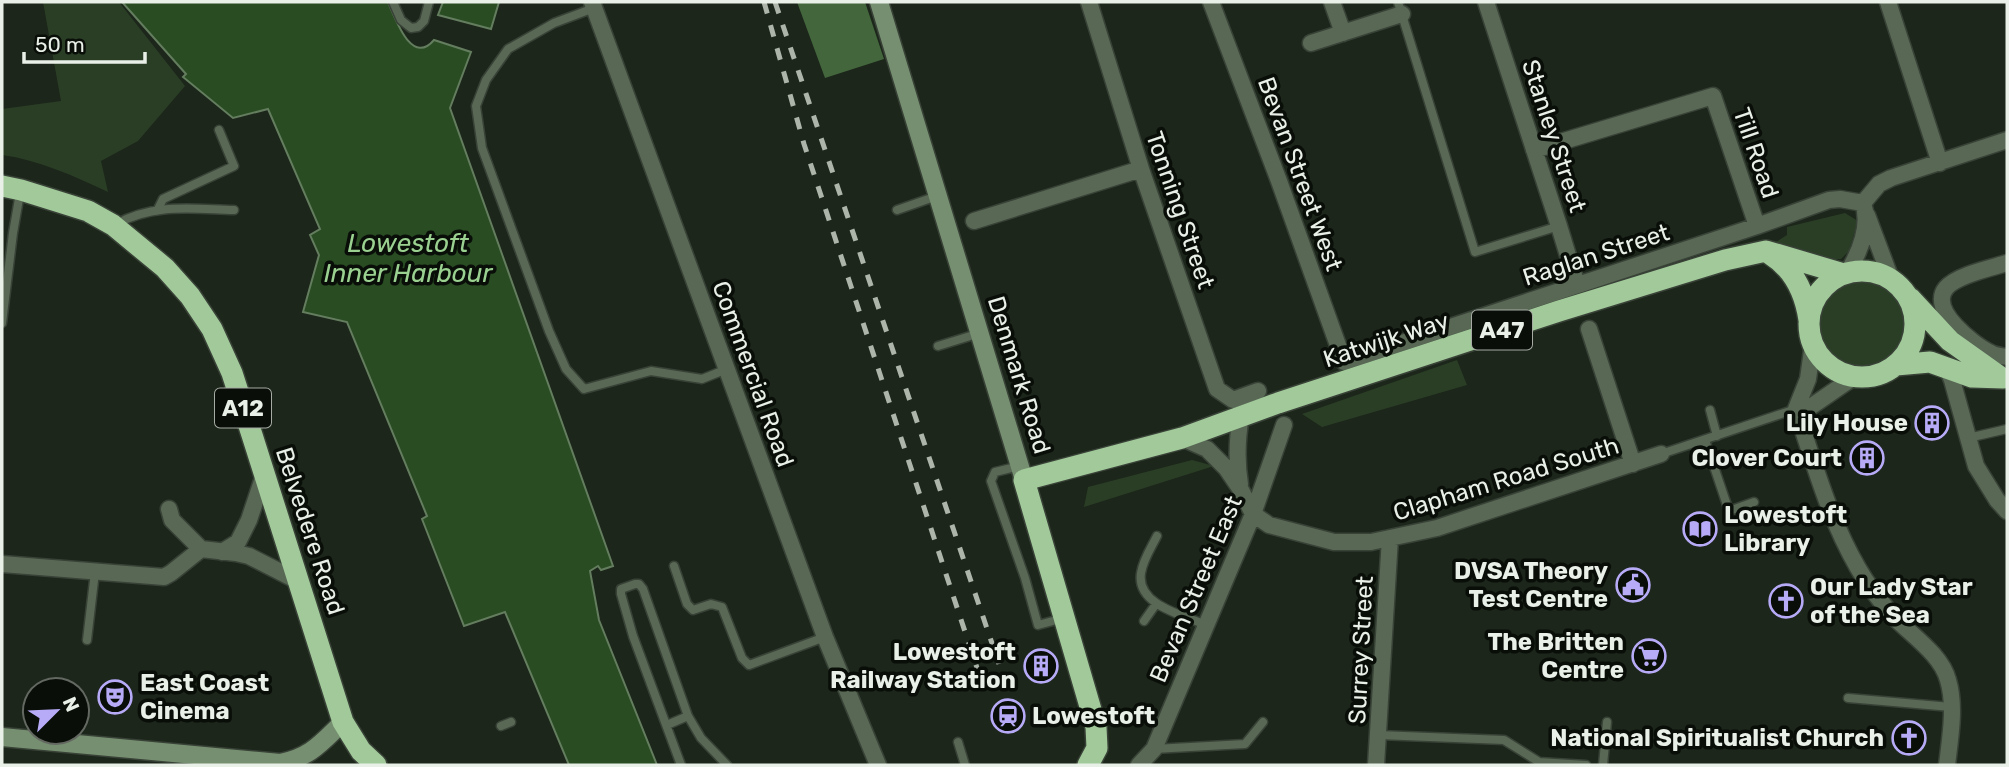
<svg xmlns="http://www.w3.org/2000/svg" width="2009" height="767" viewBox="0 0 2009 767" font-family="Rubik,sans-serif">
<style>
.green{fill:#2a3e26}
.forest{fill:#43663d}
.water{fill:#294c23;stroke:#637d5e;stroke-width:2}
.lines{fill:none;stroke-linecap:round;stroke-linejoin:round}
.lane-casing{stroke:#394237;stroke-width:11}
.street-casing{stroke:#394237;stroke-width:19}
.secondary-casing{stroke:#394237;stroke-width:21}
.highway-casing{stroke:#394237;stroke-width:24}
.lane{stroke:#586855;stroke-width:8}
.street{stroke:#586855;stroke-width:16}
.secondary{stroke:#768f71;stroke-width:18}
.highway{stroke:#a1c99a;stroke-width:21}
.rail{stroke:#adb5ab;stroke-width:5;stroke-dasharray:12 12;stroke-linecap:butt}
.labels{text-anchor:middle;stroke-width:7;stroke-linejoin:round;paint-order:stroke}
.shield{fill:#090e08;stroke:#a6aca4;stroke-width:2}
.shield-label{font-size:23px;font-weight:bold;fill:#e9f0e7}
.street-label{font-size:24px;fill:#e9f0e7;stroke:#090e08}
.poi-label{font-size:24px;font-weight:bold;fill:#e9f0e7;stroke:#090e08;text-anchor:end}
.water-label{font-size:26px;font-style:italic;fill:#9ad190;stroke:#090e08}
</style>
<rect width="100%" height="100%" fill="#1c261a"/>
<path class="green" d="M43,2H119L185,86L138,141L101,161L108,192C74,176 39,160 2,155V109L61,101Z
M1845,213L1858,221L1849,251L1841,259H1828L1773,244L1787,235V227Z
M1819 324a43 43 0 1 1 86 0a43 43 0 1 1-86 0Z
M1457,360L1467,385L1322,427L1302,414Z
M1192,460L1214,466L1084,507L1088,487Z"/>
<path class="forest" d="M797,2H865L884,59L825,78Z"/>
<path class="water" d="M122,2H388C395,17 411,67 434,40L471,52L450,108L613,566L601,570L598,566L590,571L599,620L657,765H569L505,612L464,626L422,519L427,516L347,322L303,312L319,255L310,235L320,229L268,109L233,118L183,77L186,74Z
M443,2H499L491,29L438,15Z"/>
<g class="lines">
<defs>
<path id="lane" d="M393,2L401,20L411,28L418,27L424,21L429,2
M1398,2L1475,252L1559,226
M594,8L554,23L508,49L486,80L476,106L482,148L549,331L566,369L584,389L651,371L702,379L727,369
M158,209L163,199L234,166L219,130
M897,210L937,196
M116,224C155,203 191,209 234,210
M2,323L13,233L20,193
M938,346L980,333
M1710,410L1717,436
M1968,438L2007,429
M1705,440L1729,511L1754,502
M1661,454L1796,409
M1020,466L995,472L991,481L1025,578L1038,625L1064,618
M1157,536C1151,548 1143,560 1141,573C1136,605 1183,615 1206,625
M674,566L687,604L693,610L711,604L722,607L742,658L749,665L825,637
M1144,621L1156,604
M87,640L95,572
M1848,698L1951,707
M667,725L688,716
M501,726L511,722
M1379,735L1504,740L1539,762L1586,765
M958,742L965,765
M1154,749L1245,744L1263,722
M681,765L633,636L621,594V589L635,584H639L643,589L688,716L701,738L727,765
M1603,765L1607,722"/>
<path id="street" d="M592,2L825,637L878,765
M1089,2L1141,169L1217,389L1233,400L1258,391
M1211,2L1279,181L1344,362L1757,226L1829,200L1840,199L1863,203
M1332,2L1343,33
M1486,2L1559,226L1577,285
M1888,2L1940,163
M1311,43L1402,14
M1534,150L1713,96L1757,226
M1867,215L1891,279
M974,221L1141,169
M2007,263C1991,268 1957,275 1946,288C1928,310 1974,345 1991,353C1996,356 2002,356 2007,357
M1848,272C1859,253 1871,226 1863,203L1879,184L1891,178L2007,140
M1589,329L1633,464
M1947,368L1952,380L1976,466L1997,500L2007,511
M1796,409C1814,463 1829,518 1858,568C1867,584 1881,602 1893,616C1911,635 1941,654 1948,680C1956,706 1950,739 1947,765
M1796,409L1808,379L1813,343
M1796,409L1809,408L1854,377
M1182,438L1207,449L1226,468L1241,490L1253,514L1269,525L1334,542H1371L1437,528L1661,454
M1240,484C1236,460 1237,439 1241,416
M169,509L172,520L201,549L236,553L249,556L298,581
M222,552L238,542L249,520L264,475
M2,564L164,577L171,573L201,549
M1139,765L1154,749L1253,514L1284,425
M1376,765L1390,538"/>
<path id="secondary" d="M879,2L1024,480
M2,737L280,763C311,757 321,743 343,722"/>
<path id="highway" d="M2,186L21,190L88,211L113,225L165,268L190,296L212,329L232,373L252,435L343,722L361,751L376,765
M1770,254C1794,269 1805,293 1809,320
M1809 324a53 53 0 1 1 106 0a53 53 0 1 1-106 0Z
M1910,298L1950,341L2002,378
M1896,365L1930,362L1972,377L2003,378
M1088,765L1097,748L1096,727L1024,480L1182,438L1278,403L1559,311L1725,260L1766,251L1844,274"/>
</defs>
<use href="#lane" class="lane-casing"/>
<use href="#street" class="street-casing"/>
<use href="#secondary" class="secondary-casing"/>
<use href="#highway" class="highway-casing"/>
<use href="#lane" class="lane"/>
<use href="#street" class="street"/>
<use href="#secondary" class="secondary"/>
<use href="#highway" class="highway"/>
<path class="rail" d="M764,2L804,144L978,671
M775,2L999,664"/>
</g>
<defs>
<symbol id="building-ring" viewBox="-11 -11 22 22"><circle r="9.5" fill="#090e08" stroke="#b7abf8" stroke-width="1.5"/><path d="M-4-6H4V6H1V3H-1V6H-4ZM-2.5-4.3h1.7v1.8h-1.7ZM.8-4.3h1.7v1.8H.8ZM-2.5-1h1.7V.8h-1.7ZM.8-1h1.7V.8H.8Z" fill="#b7abf8"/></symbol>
<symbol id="library-ring" viewBox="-11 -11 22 22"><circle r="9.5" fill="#090e08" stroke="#b7abf8" stroke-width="1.5"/><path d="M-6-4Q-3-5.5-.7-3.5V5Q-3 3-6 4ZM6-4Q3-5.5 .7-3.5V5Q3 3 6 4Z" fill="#b7abf8"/></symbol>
<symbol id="civic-ring" viewBox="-11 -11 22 22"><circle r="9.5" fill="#090e08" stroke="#b7abf8" stroke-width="1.5"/><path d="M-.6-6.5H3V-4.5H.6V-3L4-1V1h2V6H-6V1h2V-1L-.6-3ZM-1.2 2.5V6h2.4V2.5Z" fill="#b7abf8"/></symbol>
<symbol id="church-ring" viewBox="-11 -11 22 22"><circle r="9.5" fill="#090e08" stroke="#b7abf8" stroke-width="1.5"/><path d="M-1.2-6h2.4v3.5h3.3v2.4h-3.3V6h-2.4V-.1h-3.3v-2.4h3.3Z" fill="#b7abf8"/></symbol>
<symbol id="supermarket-ring" viewBox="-11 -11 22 22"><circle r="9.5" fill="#090e08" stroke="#b7abf8" stroke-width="1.5"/><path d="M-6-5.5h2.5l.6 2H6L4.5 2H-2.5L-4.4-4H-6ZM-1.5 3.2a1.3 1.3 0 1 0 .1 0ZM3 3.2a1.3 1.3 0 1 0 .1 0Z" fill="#b7abf8"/></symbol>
<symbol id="theatre-ring" viewBox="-11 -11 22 22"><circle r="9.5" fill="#090e08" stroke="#b7abf8" stroke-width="1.5"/><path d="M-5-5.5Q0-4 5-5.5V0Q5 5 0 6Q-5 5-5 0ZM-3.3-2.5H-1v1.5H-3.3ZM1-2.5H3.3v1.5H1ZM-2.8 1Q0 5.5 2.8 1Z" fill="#b7abf8"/></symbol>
<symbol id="station-ring" viewBox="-11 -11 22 22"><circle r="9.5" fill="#090e08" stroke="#b7abf8" stroke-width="1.5"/><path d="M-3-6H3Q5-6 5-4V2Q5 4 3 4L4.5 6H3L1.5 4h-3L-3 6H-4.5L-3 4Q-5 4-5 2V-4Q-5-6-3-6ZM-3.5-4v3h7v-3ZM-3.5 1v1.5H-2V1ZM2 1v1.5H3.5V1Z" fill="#b7abf8"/></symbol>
</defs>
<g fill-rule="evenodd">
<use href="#building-ring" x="1913" y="404" width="38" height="38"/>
<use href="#building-ring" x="1848" y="439" width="38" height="38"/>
<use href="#library-ring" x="1681" y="510" width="38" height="38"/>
<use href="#civic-ring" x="1614" y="566" width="38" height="38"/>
<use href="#church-ring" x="1767" y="582" width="38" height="38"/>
<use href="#supermarket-ring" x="1630" y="637" width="38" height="38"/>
<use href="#building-ring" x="1022" y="647" width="38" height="38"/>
<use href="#theatre-ring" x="96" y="678" width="38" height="38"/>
<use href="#station-ring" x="989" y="697" width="38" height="38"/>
<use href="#church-ring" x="1890" y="719" width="38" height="38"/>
</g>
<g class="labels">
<g class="shield">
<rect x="1472" y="310.5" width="60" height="39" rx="5"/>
<rect x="215" y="388.5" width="56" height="39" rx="5"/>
</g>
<g class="shield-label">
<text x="1502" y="338">A47</text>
<text x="243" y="416">A12</text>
</g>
<g class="street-label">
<text transform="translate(1554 136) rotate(72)" y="8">Stanley Street</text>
<text transform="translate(1756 153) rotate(71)" y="8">Till Road</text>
<text transform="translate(1300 174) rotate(70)" y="8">Bevan Street West</text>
<text transform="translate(1180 210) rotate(71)" y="8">Tonning Street</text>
<text transform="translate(1596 255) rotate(-18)" y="8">Raglan Street</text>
<text transform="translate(1386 340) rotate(-18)" y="8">Katwijk Way</text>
<text transform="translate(753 374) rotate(70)" y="8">Commercial Road</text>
<text transform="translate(1019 375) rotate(73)" y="8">Denmark Road</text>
<text transform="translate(1506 479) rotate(-17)" y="8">Clapham Road South</text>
<text transform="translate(310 531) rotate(72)" y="8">Belvedere Road</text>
<text transform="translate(1196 589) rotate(-67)" y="8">Bevan Street East</text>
<text transform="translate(1361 650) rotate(-87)" y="8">Surrey Street</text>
</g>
<g class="poi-label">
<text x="1908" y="431">Lily House</text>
<text x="1842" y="466">Clover Court</text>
<text x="1724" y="523" text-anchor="start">Lowestoft<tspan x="1724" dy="28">Library</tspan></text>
<text x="1608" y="579">DVSA Theory<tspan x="1608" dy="28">Test Centre</tspan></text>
<text x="1810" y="595" text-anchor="start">Our Lady Star<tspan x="1810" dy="28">of the Sea</tspan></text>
<text x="1624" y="650">The Britten<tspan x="1624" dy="28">Centre</tspan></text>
<text x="1016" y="660">Lowestoft<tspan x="1016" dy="28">Railway Station</tspan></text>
<text x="140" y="691" text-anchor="start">East Coast<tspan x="140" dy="28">Cinema</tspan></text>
<text x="1032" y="724" text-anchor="start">Lowestoft</text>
<text x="1884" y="746">National Spiritualist Church</text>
</g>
<g class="water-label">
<text x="408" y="252">Lowestoft<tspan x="408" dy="30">Inner Harbour</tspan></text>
</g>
</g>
<rect width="2009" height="767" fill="none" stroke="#e9f0e7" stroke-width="7"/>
<g transform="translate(56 711) rotate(66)"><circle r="33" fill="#090e08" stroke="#636861" stroke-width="2"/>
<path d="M0-5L12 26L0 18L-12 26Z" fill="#b7abf8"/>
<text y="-10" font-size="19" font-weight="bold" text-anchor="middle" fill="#e9f0e7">N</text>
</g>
<path d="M24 52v10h121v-10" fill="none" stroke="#e9f0e7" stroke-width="3.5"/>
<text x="35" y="52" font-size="21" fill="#e9f0e7" stroke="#090e08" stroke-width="5" paint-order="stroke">50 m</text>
</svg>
